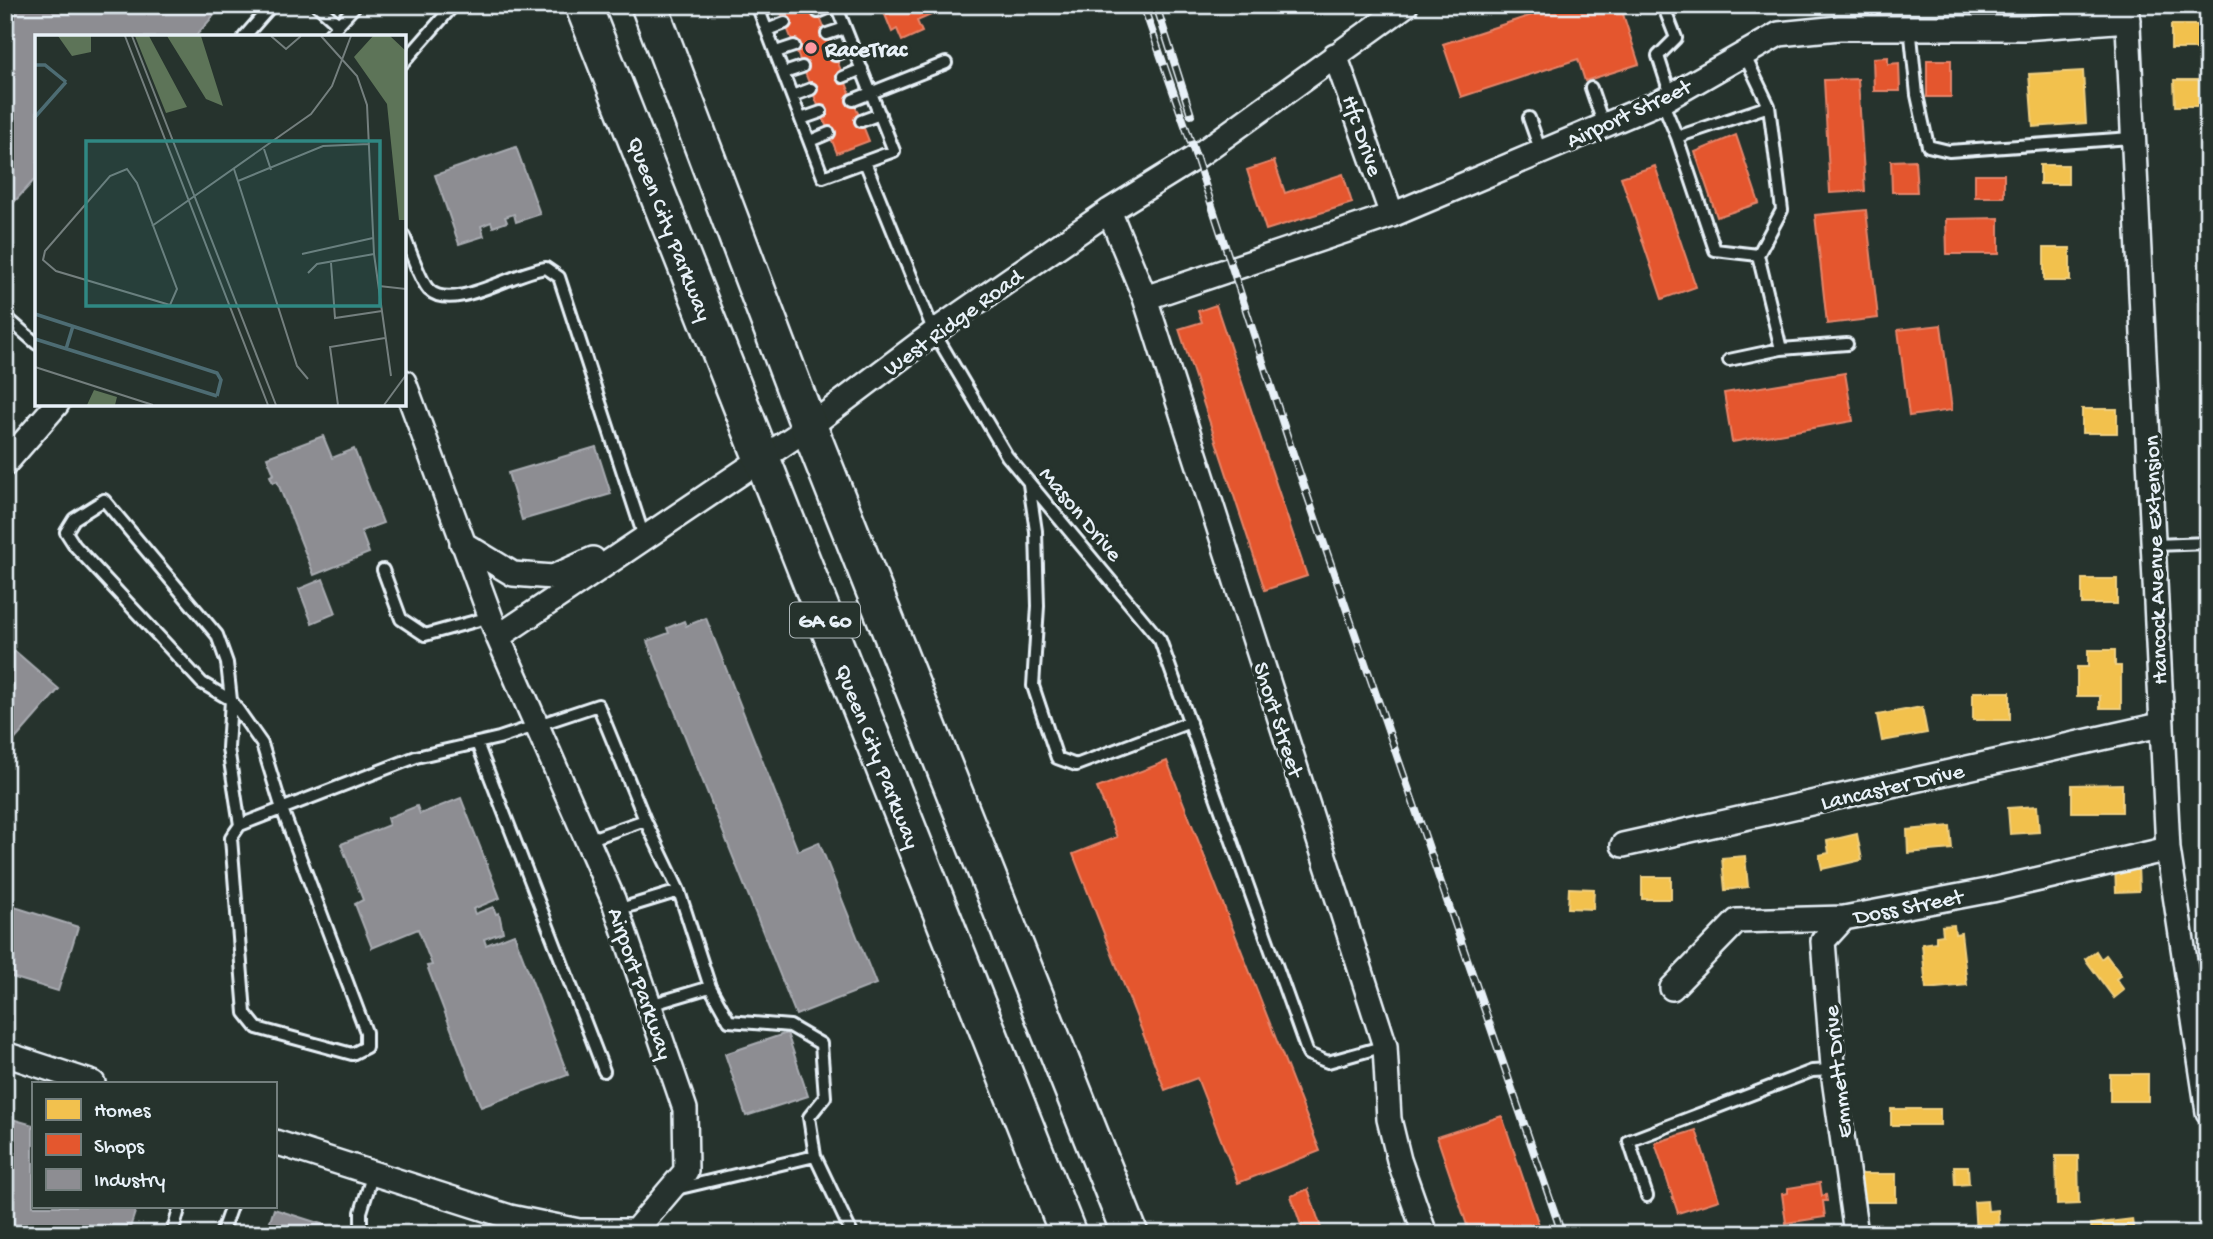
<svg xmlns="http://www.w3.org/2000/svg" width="2213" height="1239" viewBox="0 0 2213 1239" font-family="'Gochi Hand',sans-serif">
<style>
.homes{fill:#f2c14e;stroke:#efcf81;stroke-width:2}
.shops{fill:#e4572e;stroke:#e5856b;stroke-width:2}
.industry{fill:#8d8d92;stroke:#a8abb1;stroke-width:2}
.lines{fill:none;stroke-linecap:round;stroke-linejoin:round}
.service-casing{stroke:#e8f1f8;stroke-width:16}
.minor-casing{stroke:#e8f1f8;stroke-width:28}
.primary-casing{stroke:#e8f1f8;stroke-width:40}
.service{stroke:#26332d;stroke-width:10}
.minor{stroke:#26332d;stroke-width:23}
.primary{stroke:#26332d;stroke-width:35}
.rail-casing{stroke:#e8f1f8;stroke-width:8}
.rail{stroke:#26332d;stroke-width:5;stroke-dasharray:16;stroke-linecap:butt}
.poi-dot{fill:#ff9aa2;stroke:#26332d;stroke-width:2.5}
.labels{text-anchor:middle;stroke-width:7;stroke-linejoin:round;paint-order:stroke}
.shield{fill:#26332d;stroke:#aeb8bb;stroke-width:2}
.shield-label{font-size:21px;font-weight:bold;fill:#e8f1f8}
.poi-label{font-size:23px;font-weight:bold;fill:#e8f1f8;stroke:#26332d;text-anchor:start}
.street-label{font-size:23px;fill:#e8f1f8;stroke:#26332d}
.inset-river{fill:none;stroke:#4d6c73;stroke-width:3.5}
.inset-road{fill:none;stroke:#747f7e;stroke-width:2}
.view{fill:#308883;fill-opacity:0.15;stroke:#308883;stroke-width:3.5}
.inset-edge{fill:none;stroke:#e8f1f8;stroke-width:3.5}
</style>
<rect width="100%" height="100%" fill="#26332d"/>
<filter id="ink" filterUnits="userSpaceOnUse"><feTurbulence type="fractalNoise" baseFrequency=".0143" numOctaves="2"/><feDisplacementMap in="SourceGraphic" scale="14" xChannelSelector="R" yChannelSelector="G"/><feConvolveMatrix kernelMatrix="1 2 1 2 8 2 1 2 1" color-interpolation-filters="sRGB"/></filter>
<g filter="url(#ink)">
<path class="homes" d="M2151,5H2195L2196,8L2151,10Z
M2171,25H2201V49H2171Z
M2083,71L2086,123L2033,127L2029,74Z
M2174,80H2208V106H2175Z
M2040,165H2068V184H2040Z
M2044,248H2070V281H2044Z
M2082,409H2117V433H2082Z
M2082,579H2117V604H2082Z
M2088,650H2115V666H2121V708H2100V696H2077V667H2088Z
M1973,692H2010V720H1973Z
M1922,707L1927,733L1882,741L1877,715Z
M2122,784V812H2072V785Z
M2037,806L2039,832L2010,834L2008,808Z
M1950,826L1952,849L1908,853L1907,830Z
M1857,834L1862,860L1822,869L1819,855L1829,853L1827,841Z
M1745,856L1748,887L1725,890L1722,858Z
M2138,864L2139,891L2116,892L2115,866Z
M1642,877H1671V899H1642Z
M1569,888L1594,889L1593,909L1568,908Z
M1954,925L1955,934L1961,933L1967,985L1926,989L1922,944L1936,942V936L1943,935L1942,926Z
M2096,951L2101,959L2106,955L2121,975L2116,979L2124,990L2114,998L2085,959Z
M2110,1074H2148V1101H2110Z
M1891,1109H1940V1125H1891Z
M2056,1156H2078L2079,1204L2057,1205Z
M1954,1166H1968L1969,1184L1955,1185Z
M1861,1174H1896V1202H1861Z
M1987,1201L1988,1211L1998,1210L1999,1226L1989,1227L1990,1234H1976L1974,1202Z
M2132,1219L2134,1234H2092L2091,1224Z"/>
<path class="shops" d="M778,5H815L869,141L837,153Z
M881,5H927L931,15L917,21L922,32L902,41L897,29L892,32Z
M1563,5H1642L1623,14L1639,64L1585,81L1578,59L1461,97L1443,44Z
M1706,5H1732L1730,11Z
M1888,57V64L1899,63L1900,91H1874L1873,58Z
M1927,60H1951V97H1927Z
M1858,79L1865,191L1830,193L1824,80Z
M1736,135L1759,203L1717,217L1695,152Z
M1915,160L1917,192H1892L1891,161Z
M1274,161L1285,193L1343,174L1352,203L1266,230L1247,170Z
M1655,166L1696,287L1662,299L1621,177Z
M1975,174H2004V197H1975Z
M1866,210L1878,318L1827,324L1815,215Z
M1999,218V254H1947L1946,219Z
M1216,305L1307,576L1265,590L1179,329L1202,322L1198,311Z
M1941,325L1952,410L1909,416L1898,330Z
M1845,373L1853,421L1732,442L1724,393Z
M1167,761L1320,1151L1238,1183L1197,1078L1165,1090L1073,854L1117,837L1097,788Z
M1502,1116L1542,1234H1470L1437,1137Z
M1696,1130L1719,1200L1678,1213L1655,1143Z
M1820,1183L1822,1196L1826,1195L1827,1201H1823L1825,1217L1786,1223L1782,1194L1788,1193V1188Z
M1308,1189L1323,1234H1304L1291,1196Z"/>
<path class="industry" d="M5,5H223L195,37H37V177L5,212Z
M516,147L540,214L516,222L514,214L505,217L507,222L493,227L491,222L481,226L484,236L459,244L435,175Z
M323,436L332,458L354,449L383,523L361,531L369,553L314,575L277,481L273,483L270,476L274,474L267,457Z
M596,447L611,494L522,520L508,473Z
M323,579L336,613L312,623L299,589Z
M706,618L798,851L819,842L876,984L796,1015L647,641L669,633L667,628L684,621L686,626Z
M15,651L59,689L5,751V663Z
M461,798L500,898L473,909L475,914L493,907L496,914L499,913L503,932L484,939L486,945L514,934L568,1075L481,1107L427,966L432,965L418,929L372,948L355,904L363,900L341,844L389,825L387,818L417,806L420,814Z
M5,904L78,927L58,991L5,975Z
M787,1033L808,1096L746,1116L725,1054Z
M5,1117L33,1125V1206H137L128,1234H5Z
M274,1209L347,1232V1234H266Z"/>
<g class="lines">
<defs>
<path id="service" d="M317,5L338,24
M757,5L823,177L894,151L836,5
M1663,5L1676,38L1658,56L1671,96
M760,11L776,5
M818,12L835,5
M1910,26L1917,95L1928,146L1949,151L2131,138
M767,30L785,23
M827,34L845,28
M244,37L272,5
M327,37L356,5
M776,52L794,46
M1744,54L1769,106L1782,210L1758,255L1781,349
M835,55L853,48
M404,62L453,6
M784,73L802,67
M843,77L862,69
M1591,88L1604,126
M792,96L811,89
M853,100L946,63
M1662,101L1677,137L1715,250L1758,255
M1529,118L1541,152
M801,119L821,112
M861,121L880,114
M1677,137L1769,106
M810,141L829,133
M865,162L934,332L1007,456L1160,640L1308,1054L1328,1062L1385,1046
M404,236C410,249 420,281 429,290C453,313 515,271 546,268L559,277L644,537
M5,316L37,344
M1729,360L1781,349L1847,344
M1029,484L1036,531L1038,606L1033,686L1057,758L1076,765L1190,722
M2155,545L2208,543
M383,570L401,619L425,635L490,617
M477,743L604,1071
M240,825L228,748L231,700L202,683L75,546L66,532L74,519L104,500L217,635L227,663L231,700L262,744L282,809L366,1032V1047L352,1054L257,1028L245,1013L231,838L240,825L416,757L499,738L598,705L645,820
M588,840L645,820L679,891
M617,910L679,891L710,987
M650,1005L710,987L729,1021L790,1026L821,1044L825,1097L809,1117L815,1156
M676,1189L815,1156L852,1234
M1647,1196L1629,1141L1812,1071L1833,1070
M172,1234L180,1206
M221,1234L231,1206
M361,1234V1212L373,1173"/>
<path id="minor" d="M2127,5L2168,849L2208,1112
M1335,55L1392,215
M1109,211L1145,298L1385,1046L1389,1119L1399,1160L1425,1234
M1145,298L1392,215L1662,101L1779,34L1839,28H2023L2128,20
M5,464L57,404
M462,543L513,574L553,577L593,559
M498,637L809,427L944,325L1109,211L1196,157L1406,5
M1623,845L2160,725
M1844,918L1823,941L1834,1079L1856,1234
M1672,988L1737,921L1844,918L1992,890L2168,849
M5,1054L93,1083
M275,1142L510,1217L579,1231H635L686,1171L685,1109L613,899L498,637L404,382"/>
<g id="primary">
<path id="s1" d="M583,5L1068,1234"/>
<path d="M649,5L809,427L1130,1234"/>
</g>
</defs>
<use href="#service" class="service-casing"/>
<use href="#minor" class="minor-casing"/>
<use href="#primary" class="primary-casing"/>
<use href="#service" class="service"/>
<use href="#minor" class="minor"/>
<use href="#primary" class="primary"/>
<defs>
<path id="rail" d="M1143,5L1196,157L1294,457L1562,1234
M1156,5L1191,115"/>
</defs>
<use href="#rail" class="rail-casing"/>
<use href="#rail" class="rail"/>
</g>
</g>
<circle class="poi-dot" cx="811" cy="48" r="7"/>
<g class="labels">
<rect class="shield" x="790" y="602.5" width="70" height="35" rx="5"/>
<g class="shield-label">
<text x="825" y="627">GA 60</text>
</g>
<g class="poi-label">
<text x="825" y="56">RaceTrac</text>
</g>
<g class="street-label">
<text transform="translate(1628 112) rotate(-25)" y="8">Airport Street</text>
<text transform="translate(1364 135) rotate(71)" y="8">Hfc Drive</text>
<text dy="8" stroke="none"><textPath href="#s1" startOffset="240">Queen City Parkway</textPath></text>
<text transform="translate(952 321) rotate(-36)" y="8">West Ridge Road</text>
<text transform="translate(1082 513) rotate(50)" y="8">Mason Drive</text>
<text transform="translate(2154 560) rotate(-92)" y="8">Hancock Avenue Extension</text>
<text transform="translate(1280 719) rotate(72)" y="8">Short Street</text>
<text dy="8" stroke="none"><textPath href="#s1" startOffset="807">Queen City Parkway</textPath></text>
<text transform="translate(1892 785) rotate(-13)" y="8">Lancaster Drive</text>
<text transform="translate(1908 905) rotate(-11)" y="8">Doss Street</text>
<text transform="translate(642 983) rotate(71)" y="8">Airport Parkway</text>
<text transform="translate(1836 1072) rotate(-96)" y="8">Emmett Drive</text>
</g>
</g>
<g transform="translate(35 35)">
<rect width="371" height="371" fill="#26332d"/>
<path d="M23,1H56V17L37,21ZM100,1H114L152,72L131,78ZM132,1H166L188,71L171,64ZM338,1H355L371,16V185H364L352,69L319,22ZM59,355L82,362L80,370H52Z" fill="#5d7458"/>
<path class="inset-river" d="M0,30H10L31,47M0,82L31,47M0,279L182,338L186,345L182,361M0,304L182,361M31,314L38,291"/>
<path class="inset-road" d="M90,1L233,370M97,1L241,370M236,1L251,14L266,1M286,1L322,41L332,70L339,219L356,341M229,114L236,135M92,134L102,148L142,254L135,270L21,236L8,225L10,216L75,141ZM199,134L262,331L273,344M203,146L288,111L334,109M117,191L276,79L297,51L316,1M267,219L338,203M296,228L300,283L347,276M273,238L282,229L339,219M344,251L371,254M0,332L118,370M303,370L295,312L350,303M349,370L371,340"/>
<path class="view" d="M51,106H345V271H51Z"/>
<rect width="371" height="371" class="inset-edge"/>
</g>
<rect width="2213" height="1239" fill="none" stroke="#26332d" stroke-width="28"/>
<rect x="14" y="14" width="2185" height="1211" fill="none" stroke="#e8f1f8" stroke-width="2.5" filter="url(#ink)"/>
<rect x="32" y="1082" width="245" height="126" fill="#26332d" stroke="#747f7e" stroke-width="2"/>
<rect x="46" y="1099" width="35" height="21" fill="#f2c14e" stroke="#747f7e" stroke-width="2"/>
<text x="94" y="1116" font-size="21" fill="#e8f1f8">Homes</text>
<rect x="46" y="1134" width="35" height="21" fill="#e4572e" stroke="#747f7e" stroke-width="2"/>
<text x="94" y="1152" font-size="21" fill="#e8f1f8">Shops</text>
<rect x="46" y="1169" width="35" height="21" fill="#8d8d92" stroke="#747f7e" stroke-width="2"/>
<text x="94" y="1186" font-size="21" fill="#e8f1f8">Industry</text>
</svg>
